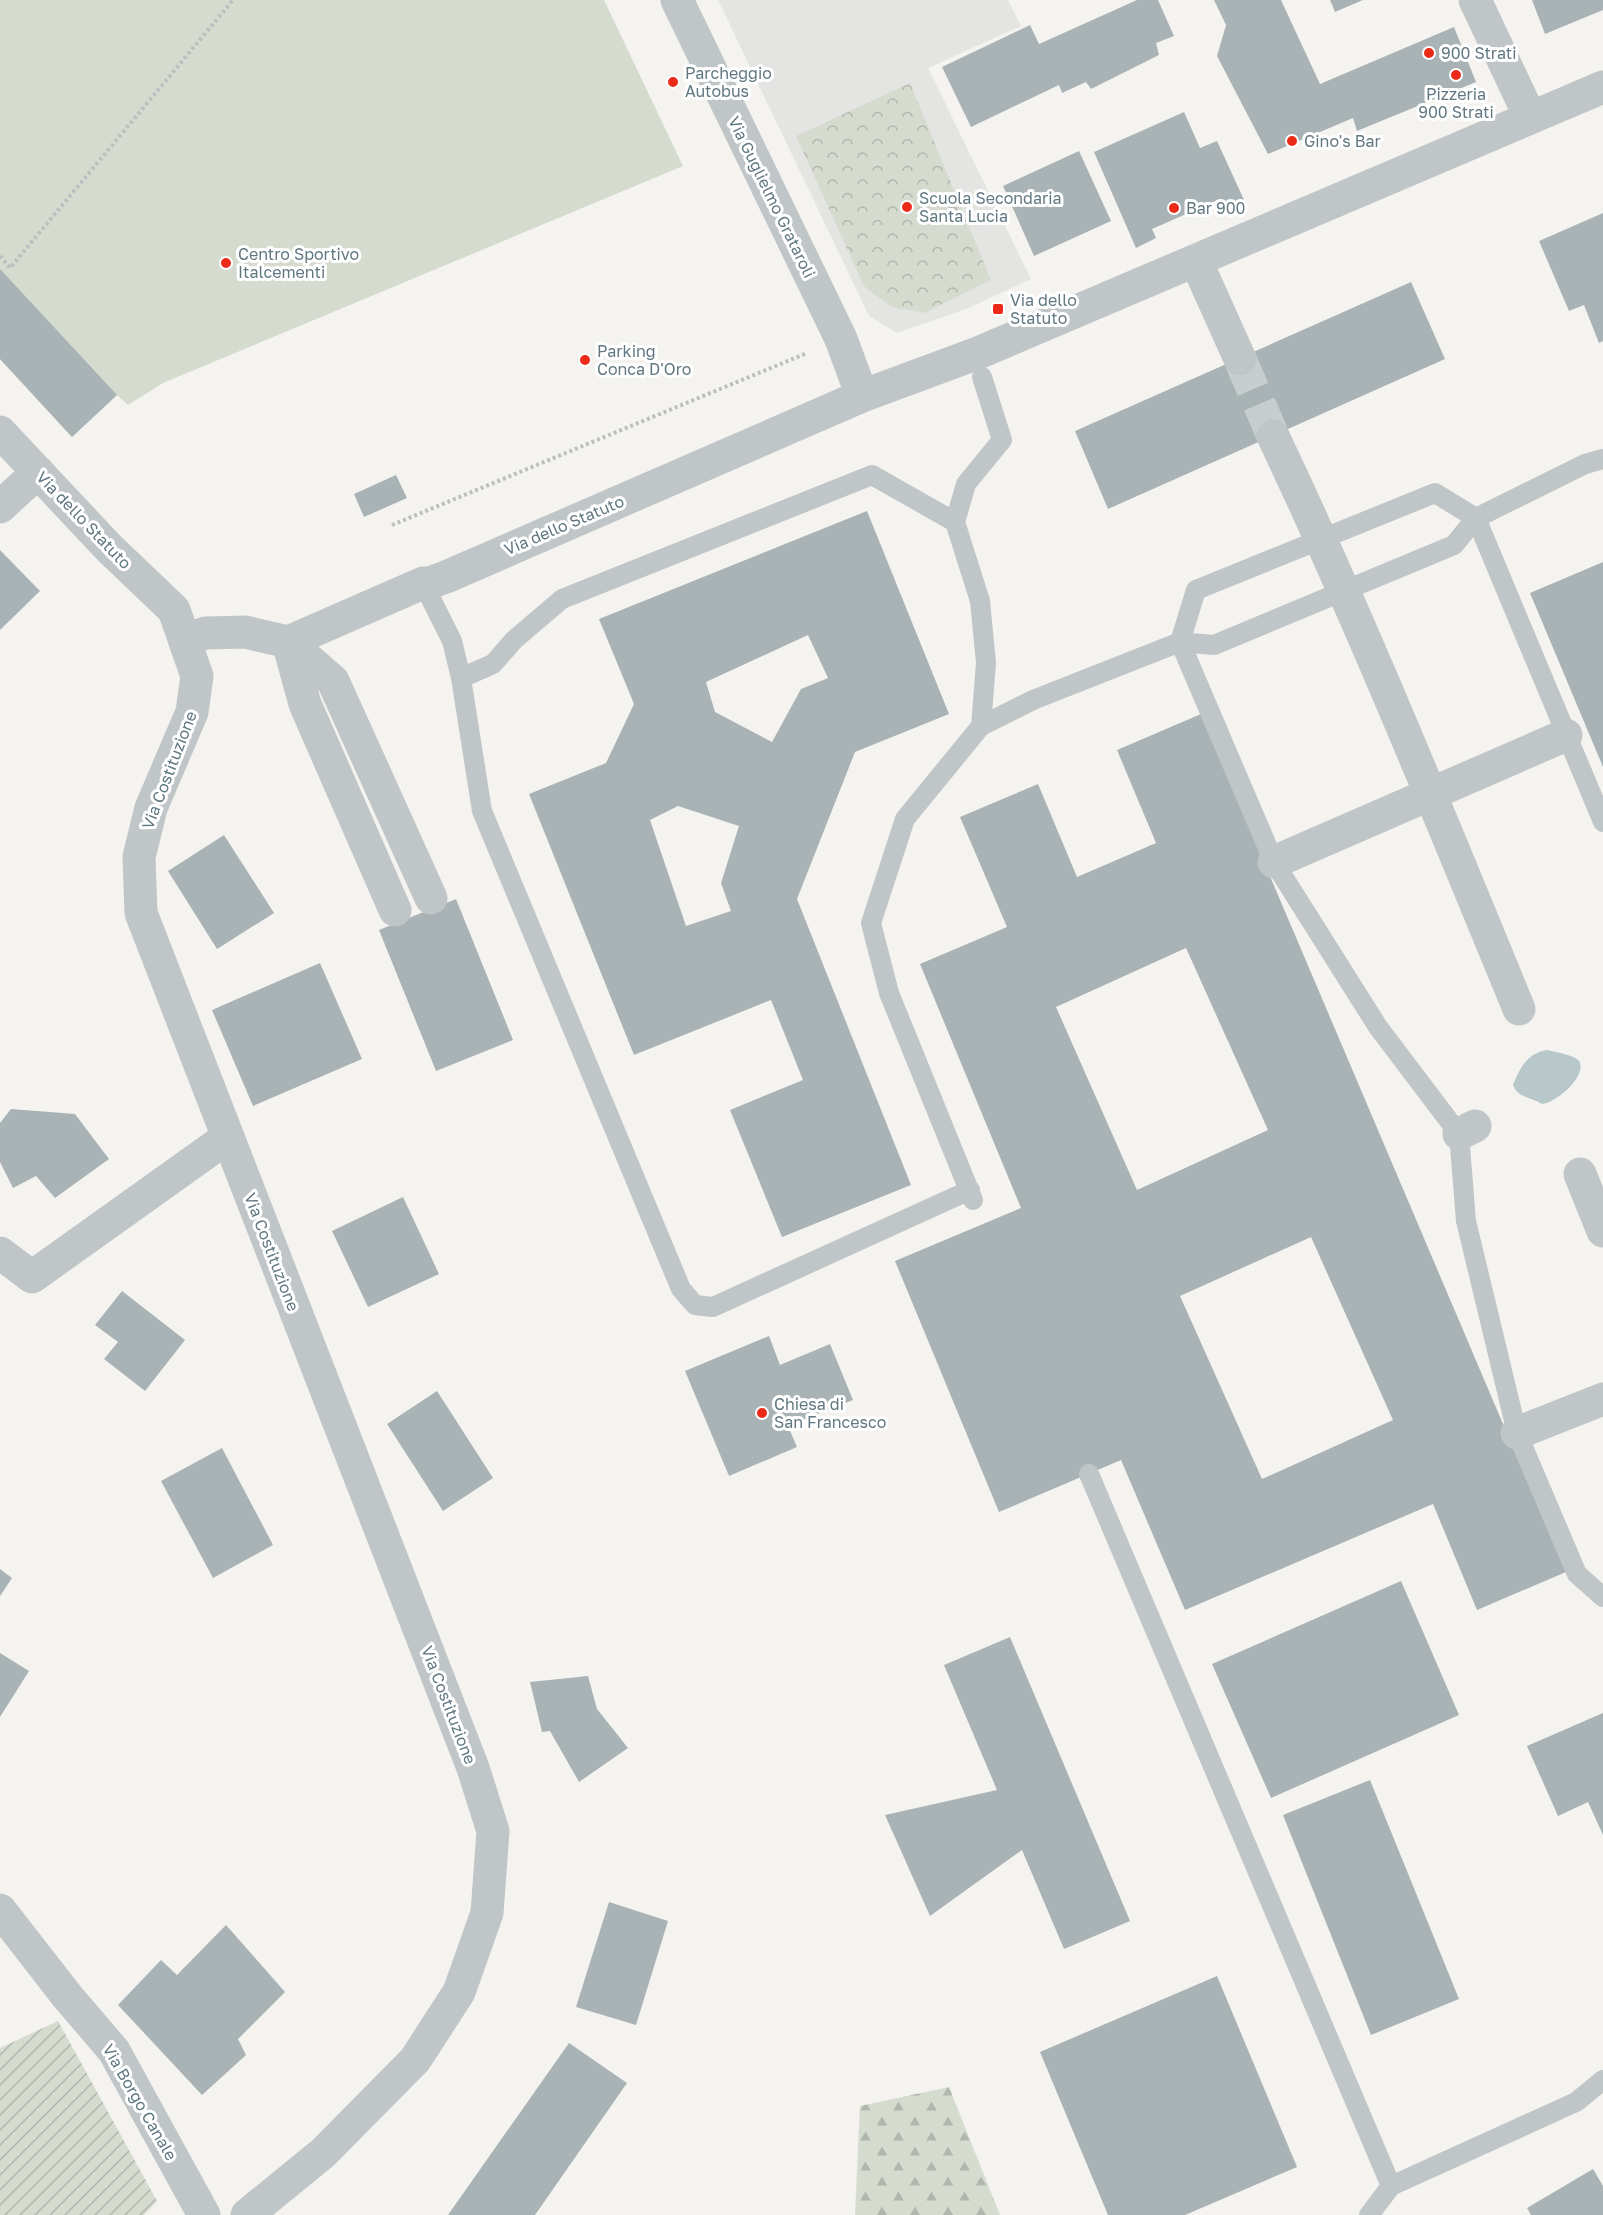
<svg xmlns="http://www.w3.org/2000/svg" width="1603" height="2215" viewBox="0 0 1603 2215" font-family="'Golos Text',sans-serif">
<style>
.built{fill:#e4e5e3}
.grass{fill:#d6dbd0}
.forest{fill:url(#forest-firs)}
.park{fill:url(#park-crowns)}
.garden{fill:url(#garden-furrows)}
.water{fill:#b7c7ca}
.building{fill:#a9b3b6;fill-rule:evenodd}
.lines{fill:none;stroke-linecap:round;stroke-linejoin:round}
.street-tunnel{stroke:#c8cece;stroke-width:33;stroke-dasharray:33 16;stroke-linecap:butt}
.path{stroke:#bcbec0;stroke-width:4;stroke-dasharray:3 3;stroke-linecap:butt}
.lane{stroke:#c0c5c7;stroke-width:20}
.street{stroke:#c0c5c7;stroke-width:33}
.poi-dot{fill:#eb2a18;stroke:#fff;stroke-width:2}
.labels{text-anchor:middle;stroke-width:6;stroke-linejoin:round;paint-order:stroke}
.poi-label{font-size:16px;fill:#617882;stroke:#fff;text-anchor:start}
.street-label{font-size:16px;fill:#617882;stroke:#fff}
</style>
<defs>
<pattern id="forest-firs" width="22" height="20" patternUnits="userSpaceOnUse" patternTransform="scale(1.5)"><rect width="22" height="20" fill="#d6dbd0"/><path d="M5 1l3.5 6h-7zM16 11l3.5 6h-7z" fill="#b1b6ae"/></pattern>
<pattern id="park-crowns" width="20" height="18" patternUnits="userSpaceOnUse" patternTransform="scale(1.5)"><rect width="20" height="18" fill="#d6dbd0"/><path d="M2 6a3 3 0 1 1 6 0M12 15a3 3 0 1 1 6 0" fill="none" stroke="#b1b6ae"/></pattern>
<pattern id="garden-furrows" width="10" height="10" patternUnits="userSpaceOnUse" patternTransform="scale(1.5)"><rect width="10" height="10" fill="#d6dbd0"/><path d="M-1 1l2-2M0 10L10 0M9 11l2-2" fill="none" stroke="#b1b6ae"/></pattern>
</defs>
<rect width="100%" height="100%" fill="#f4f3ef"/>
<path class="built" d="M718,0H1008L1021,26L928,68L1031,279L966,309L897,333L869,316Z"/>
<path class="grass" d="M0,0H604L683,166L163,383L128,405L117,395L72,437L0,359Z"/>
<path class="forest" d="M949,2087L1000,2215H855L860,2106Z"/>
<path class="park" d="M910,83L991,280L925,313L891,307L864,286L796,136Z"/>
<path class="garden" d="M58,2021L157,2201L144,2215H0V2048Z"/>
<path class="water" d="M1547,1050C1555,1052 1575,1055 1579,1061C1588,1076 1556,1103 1542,1104C1530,1097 1518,1098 1513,1085C1520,1067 1528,1053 1547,1050Z"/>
<path class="building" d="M1137,0H1158L1174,36L1156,43L1159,55L1091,89L1086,82L1062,93L1059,85L971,127L942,67L1030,25L1039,44Z
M1214,0H1281L1320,84L1454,27L1476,82L1357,131L1353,118L1268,154L1217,56L1226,25Z
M1330,0H1363L1335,12Z
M1532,0H1603V10L1545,34Z
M1184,112L1200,148L1217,141L1245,202L1225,211L1220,199L1152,229L1156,238L1136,248L1094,152Z
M1079,151L1111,221L1034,256L1003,186Z
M1603,213V341L1599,343L1584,305L1569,311L1539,241Z
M0,269L117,395L72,437L0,359Z
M1411,282L1445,359L1108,509L1075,431Z
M396,475L407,498L364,517L354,494Z
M867,511L949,714L855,752L797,899L911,1185L782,1237L730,1110L803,1080L771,1000L634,1055L529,794L606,763L634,704L599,619ZM808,635L828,678L801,689L772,742L715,712L706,682ZM678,806L739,826L721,883L731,911L686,926L650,820Z
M0,550L40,591L0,630Z
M1603,562V767L1530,593Z
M1201,714L1566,1572L1477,1610L1433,1504L1185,1610L1121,1460L999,1512L895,1261L1021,1208L920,964L1007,927L960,817L1038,784L1077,877L1156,843L1117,750ZM1186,948L1268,1130L1137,1190L1056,1007ZM1311,1237L1393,1420L1262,1479L1180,1296Z
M224,835L274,913L217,949L168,871Z
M456,899L513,1040L436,1071L379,930Z
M320,963L362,1059L253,1106L212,1010Z
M11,1109L75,1114L109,1159L55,1198L36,1176L13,1188L0,1162V1123Z
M403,1197L439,1274L368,1307L332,1231Z
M122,1291L185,1340L145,1391L104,1359L118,1342L95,1325Z
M769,1336L780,1365L830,1344L853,1400L788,1426L797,1447L729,1476L685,1371Z
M437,1391L493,1478L443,1511L387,1424Z
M222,1448L273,1545L213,1578L161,1481Z
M0,1569L12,1578L0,1596Z
M1401,1581L1459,1715L1271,1798L1212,1664Z
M1010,1637L1130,1921L1064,1949L1022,1850L930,1916L885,1815L997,1790L944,1665Z
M0,1653L29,1671L0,1717Z
M588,1676L597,1709L628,1748L579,1782L550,1731L542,1732L530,1682Z
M1603,1713V1835L1588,1802L1558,1816L1527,1746Z
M1370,1780L1459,1999L1371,2035L1283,1815Z
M609,1902L668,1921L636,2025L576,2007Z
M226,1925L285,1992L238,2039L246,2055L202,2095L118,2005L161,1960L177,1975Z
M1217,1976L1297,2167L1185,2215H1108L1040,2052Z
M569,2043L627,2083L535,2215H448Z
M1593,2169L1603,2186V2215H1531L1527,2208Z"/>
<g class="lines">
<path class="street-tunnel" d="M1240,359L1273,436"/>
<path class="path" d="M0,256L10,268L233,0
M392,525L807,353"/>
<path class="lane" d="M955,522L872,475L562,599L514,640L493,664L461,678L482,811L681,1289L695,1305L713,1307L970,1190
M423,583L452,641L461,678
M981,726L986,663L980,601L955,522L966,484L1002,440L982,377
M1603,822L1476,518L1454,545L1214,645L1180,642L1274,862L1378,1027L1459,1134L1466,1221L1517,1433L1577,1574L1603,1597
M973,1200L889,993L871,923L905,819L981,726L1033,700L1180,642L1196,590L1435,493L1476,518L1585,464L1603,459
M1089,1474L1391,2186
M1369,2215L1391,2186L1576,2102L1603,2080"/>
<path class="street" d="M677,0L841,339L862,396
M1475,0L1530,117
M1196,261L1240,359
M0,432L109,548L174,610L197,676L192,712L151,808L139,857L141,913L473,1768L493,1831L487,1913L459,1992L415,2060L323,2153L247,2215
M1273,436C1362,624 1440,817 1519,1009
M0,507L38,472
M185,640L206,633L245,632L288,642L423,583H429L446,577L862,396L978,353L1603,87
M1274,862L1566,735
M395,910L305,704L288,642L333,681L431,898
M1459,1134L1475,1126
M1580,1174L1603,1231
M0,1253L32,1277L228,1137
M1517,1433L1603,1399
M0,1910L67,1996L114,2051L204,2215"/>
</g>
<g class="poi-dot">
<circle cx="1429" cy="53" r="6"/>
<circle cx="1456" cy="75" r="6"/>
<circle cx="673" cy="82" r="6"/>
<circle cx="1292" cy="141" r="6"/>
<circle cx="907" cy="207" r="6"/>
<circle cx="1174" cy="208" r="6"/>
<circle cx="226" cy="263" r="6"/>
<rect x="992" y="303" width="12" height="12" rx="3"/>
<circle cx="585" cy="360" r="6"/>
<circle cx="762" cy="1413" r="6"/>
</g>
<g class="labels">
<g class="poi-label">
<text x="1441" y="59">900 Strati</text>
<text x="685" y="79">Parcheggio<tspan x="685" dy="18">Autobus</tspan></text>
<text x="1456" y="100" text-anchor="middle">Pizzeria<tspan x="1456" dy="18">900 Strati</tspan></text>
<text x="1304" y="147">Gino's Bar</text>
<text x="919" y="204">Scuola Secondaria<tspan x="919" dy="18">Santa Lucia</tspan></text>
<text x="1186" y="214">Bar 900</text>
<text x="238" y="260">Centro Sportivo<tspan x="238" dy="18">Italcementi</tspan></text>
<text x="1010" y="306">Via dello<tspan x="1010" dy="18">Statuto</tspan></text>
<text x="597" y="357">Parking<tspan x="597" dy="18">Conca D'Oro</tspan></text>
<text x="774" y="1410">Chiesa di<tspan x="774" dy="18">San Francesco</tspan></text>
</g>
<g class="street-label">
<text transform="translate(772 197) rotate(64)" y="6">Via Guglielmo Grataroli</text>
<text transform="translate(84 520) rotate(46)" y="6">Via dello Statuto</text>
<text transform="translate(564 525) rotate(-23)" y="6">Via dello Statuto</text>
<text transform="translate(169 770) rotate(-69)" y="6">Via Costituzione</text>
<text transform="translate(272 1252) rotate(69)" y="6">Via Costituzione</text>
<text transform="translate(449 1705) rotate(69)" y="6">Via Costituzione</text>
<text transform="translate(140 2102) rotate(60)" y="6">Via Borgo Canale</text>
</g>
</g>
</svg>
